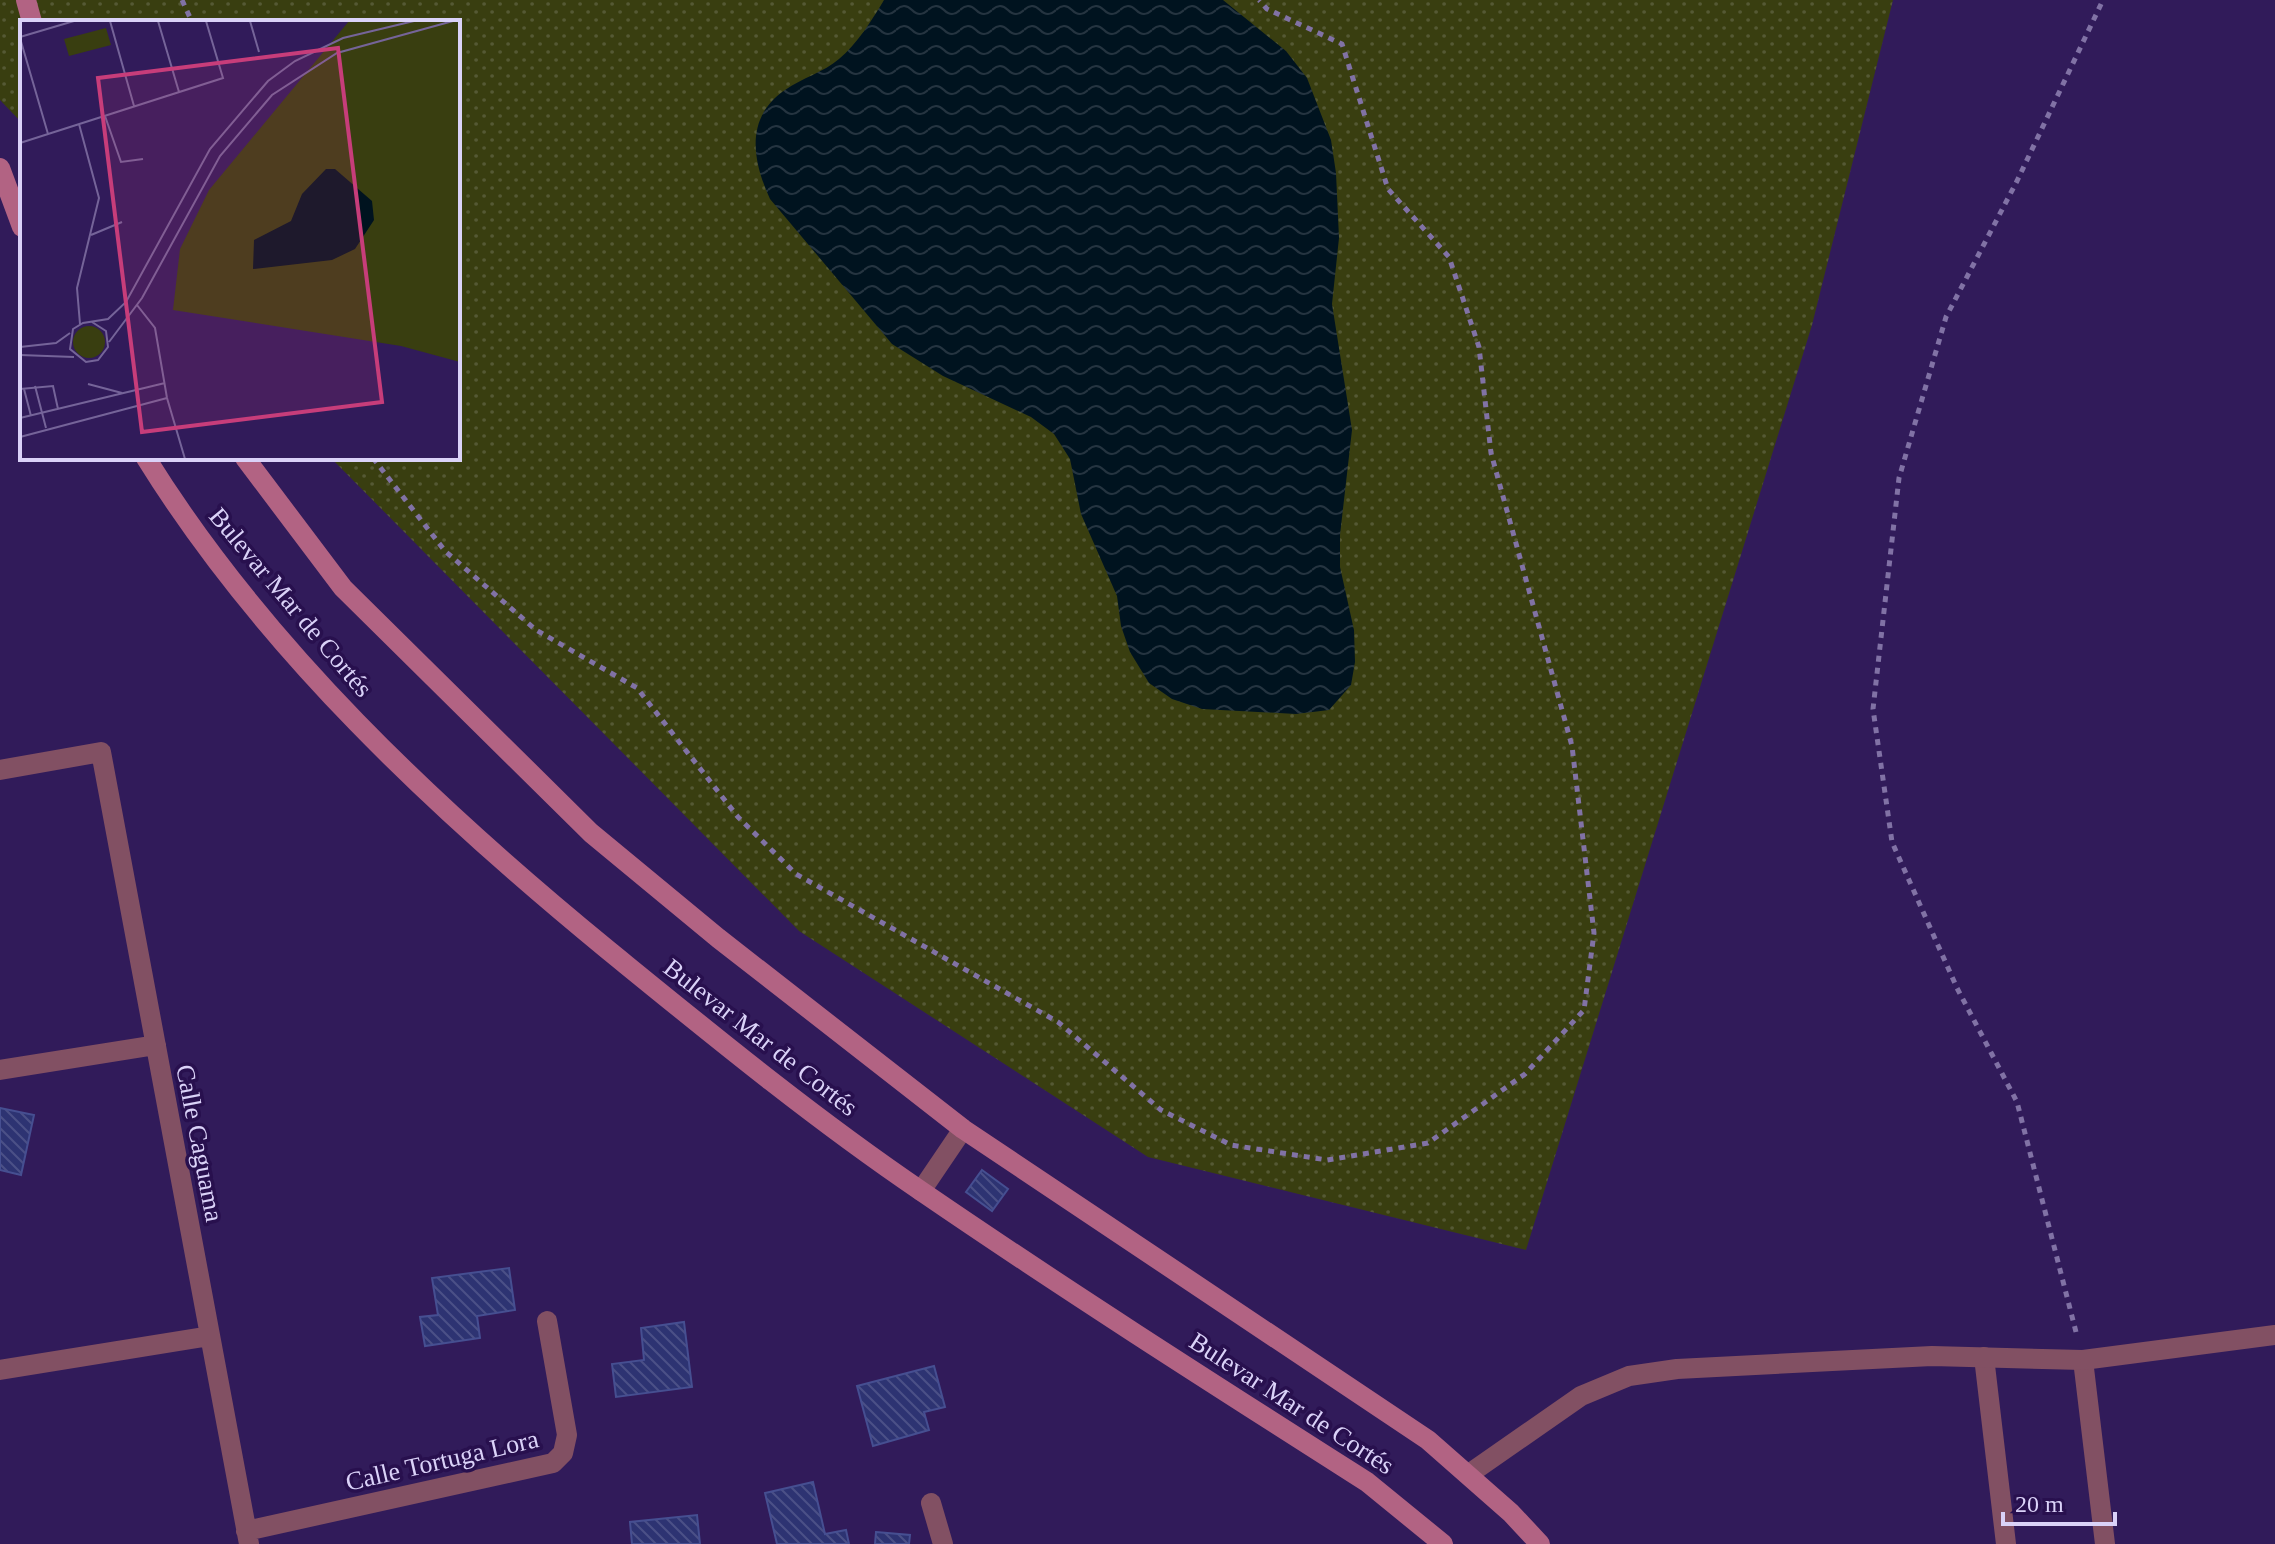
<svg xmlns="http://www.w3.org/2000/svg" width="2275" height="1544" viewBox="0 0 2275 1544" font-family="Georgia,serif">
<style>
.grass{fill:url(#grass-dots)}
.water{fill:url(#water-waves)}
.building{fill:url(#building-back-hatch);stroke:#464f91;stroke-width:2}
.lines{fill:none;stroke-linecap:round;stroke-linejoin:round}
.path{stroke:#8172a5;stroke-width:5;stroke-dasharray:6 6;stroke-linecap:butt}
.lane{stroke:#825063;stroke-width:20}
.street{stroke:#825063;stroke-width:20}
.secondary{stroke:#b26383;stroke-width:20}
.labels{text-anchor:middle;stroke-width:7;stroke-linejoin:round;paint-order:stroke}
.street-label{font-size:26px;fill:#dad2f8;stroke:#28104e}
.inset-road{fill:none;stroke:#756499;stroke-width:2}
.view{fill:#c73d7a;fill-opacity:0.15;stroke:#c73d7a;stroke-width:4}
.inset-edge{fill:none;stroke:#dad2f8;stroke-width:4}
</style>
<defs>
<pattern id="grass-dots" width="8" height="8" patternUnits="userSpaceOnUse" patternTransform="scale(2)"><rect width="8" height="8" fill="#393e10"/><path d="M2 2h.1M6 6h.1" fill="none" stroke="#555934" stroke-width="1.8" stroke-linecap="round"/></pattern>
<pattern id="water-waves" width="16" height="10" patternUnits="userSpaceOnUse" patternTransform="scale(2)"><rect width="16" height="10" fill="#00131f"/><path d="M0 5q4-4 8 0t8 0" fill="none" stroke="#253440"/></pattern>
<pattern id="building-back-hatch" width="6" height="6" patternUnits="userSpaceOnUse" patternTransform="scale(2)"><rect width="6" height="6" fill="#2d3372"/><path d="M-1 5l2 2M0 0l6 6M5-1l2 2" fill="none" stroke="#4b5087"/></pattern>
</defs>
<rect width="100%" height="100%" fill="#311b5a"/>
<path class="grass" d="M0,0H1893L1812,325L1526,1250L1148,1157L799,931L331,458H458V22H22V123L0,100Z"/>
<path class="water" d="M884,0H1223L1286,51L1307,78L1331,140L1336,173L1339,238L1332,304L1352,430L1340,535V567L1354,630L1355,662L1351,685L1329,710L1296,714L1202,709L1172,699L1149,683L1130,652L1121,626L1117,596L1081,514L1070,459L1054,434L1031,417L943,376L892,344L770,199C752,160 745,117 785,90C802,78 824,72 839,59C857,44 872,20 884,0Z"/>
<path class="building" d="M0,1108L34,1115L21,1175L0,1170Z
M982,1170L1008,1189L992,1211L966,1192Z
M509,1268L515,1310L477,1316L480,1338L425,1346L420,1317L438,1315L432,1278Z
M684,1322L692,1387L616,1397L612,1364L644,1360L641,1328Z
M934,1366L945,1407L924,1412L929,1430L873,1446L857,1386Z
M813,1482L825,1534L846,1530L849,1544H777L765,1493Z
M697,1515L700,1544H632L630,1522Z
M876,1532L910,1535L909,1544H875Z"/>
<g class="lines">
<path class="path" d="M182,0L192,22
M373,458L445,551L536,630L637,688L738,817L796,874L1058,1022L1161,1110L1231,1145L1327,1160L1428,1143L1525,1074L1584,1010L1594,933L1572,746L1491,453L1479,347L1449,257L1388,189L1342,44L1267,9L1259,0
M2076,1332L2017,1102L1957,988L1892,842L1873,709L1899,478L1946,317L2017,181L2103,0"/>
<path class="lane" d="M1984,1357L2006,1544
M2083,1360L2105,1544
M931,1503L943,1544"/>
<path class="street" d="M0,770L101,752L249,1544
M0,1070L156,1045
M921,1191L963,1129
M0,1370L210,1336
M1469,1474L1581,1396L1629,1376L1677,1369L1932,1356L2083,1360L2275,1335
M246,1531L553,1463L563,1453L567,1435L547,1321"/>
<path class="secondary" d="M26,0L32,22
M0,168L22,227
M146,458C264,648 436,809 608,950C710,1033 812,1117 921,1191C1067,1291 1218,1387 1367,1482L1443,1544
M245,458L343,588L591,833L718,938L963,1129L1428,1440L1511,1513L1540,1544"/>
</g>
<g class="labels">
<g class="street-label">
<text transform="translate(291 602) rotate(50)" y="9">Bulevar Mar de Cortés</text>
<text transform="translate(761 1037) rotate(38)" y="9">Bulevar Mar de Cortés</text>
<text transform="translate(200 1143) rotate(79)" y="9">Calle Caguama</text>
<text transform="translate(1292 1403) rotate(33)" y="9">Bulevar Mar de Cortés</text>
<text transform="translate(442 1460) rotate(-13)" y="9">Calle Tortuga Lora</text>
</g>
</g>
<g transform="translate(20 20)">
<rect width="440" height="440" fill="#311b5a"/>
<path d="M329,1H440V342L381,326L153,290L160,229L189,170ZM53 322a16 16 0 1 1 32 0a16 16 0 1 1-32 0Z" fill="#393e10"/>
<path d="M86,8L91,25L49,36L44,19Z" fill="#393e10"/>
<path d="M306,149H315L352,181L354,200L335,229L312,240L233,249L234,220L271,201L282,174Z" fill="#00131f"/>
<path class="inset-road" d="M90,1L114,86M138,1L159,72M230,1L239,32M0,17L54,1M0,18L28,114M85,96L101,142L123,139M59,104L79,178L57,268L60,304M0,123L203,58L186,1M71,215L102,202M117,285L135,308L147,378L165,439M72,302L86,311L88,327L78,340L66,342L50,329L53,309L63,303L88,299L106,282L190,129L248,61L275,41L323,18L394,1M89,322L122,278L200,136L252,75L317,33L433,1M0,327L36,323L50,313M0,335L54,337M68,364L102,373M15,366L26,408M0,369L33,366L38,389M4,369L11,396M0,398L145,363M0,417L147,378"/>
<path class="view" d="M318,28L362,382L122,412L78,58Z"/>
<rect width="440" height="440" class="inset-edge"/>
</g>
<path d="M2003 1512v12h112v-12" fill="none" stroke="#dad2f8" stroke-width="4"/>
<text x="2015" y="1512" font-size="24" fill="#dad2f8" stroke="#28104e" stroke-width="6" paint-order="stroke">20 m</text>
</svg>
